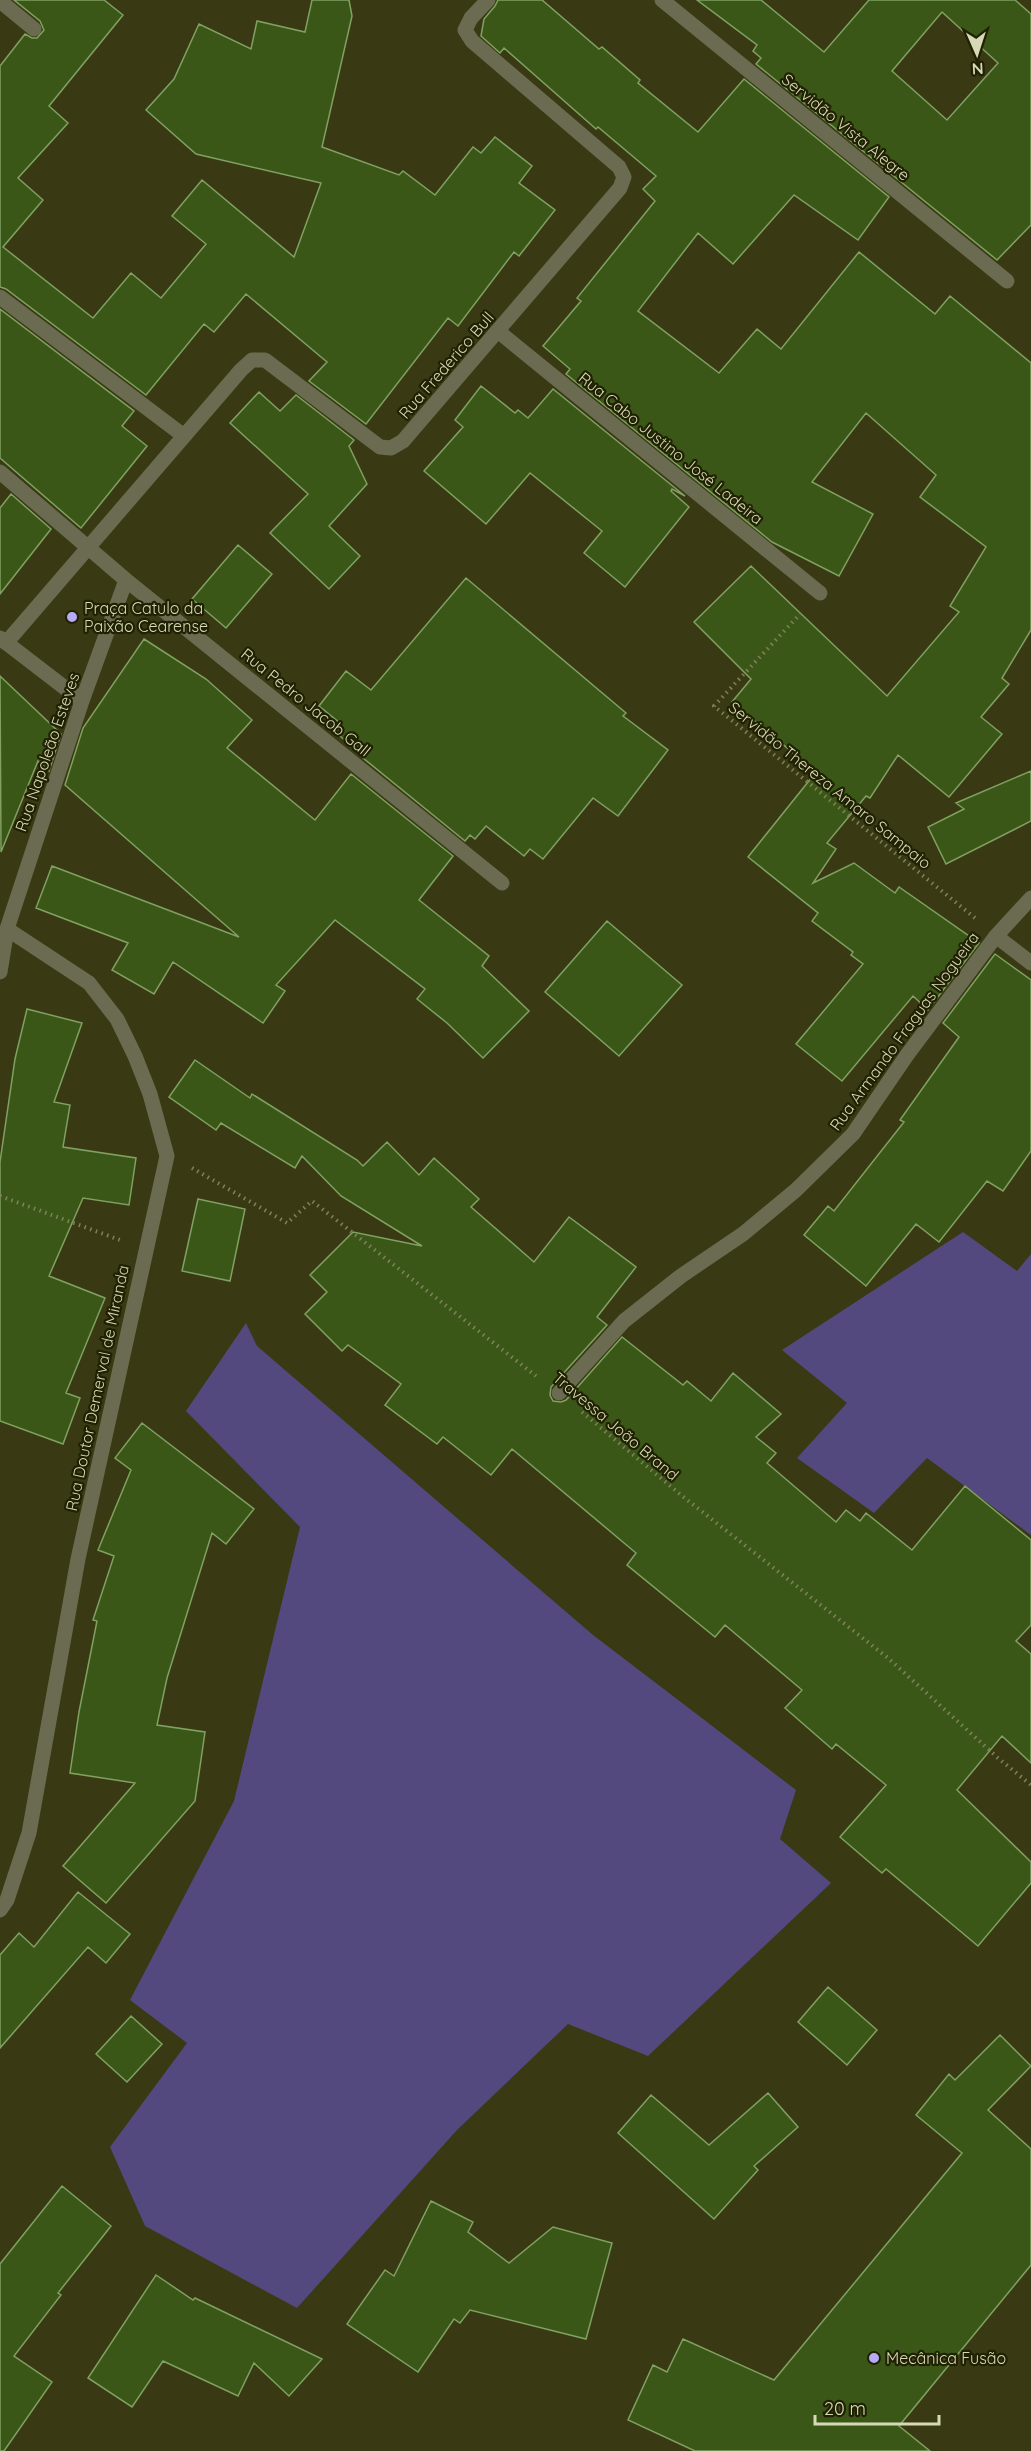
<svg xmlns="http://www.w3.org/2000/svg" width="1031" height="2451" viewBox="0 0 1031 2451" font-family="Quicksand,sans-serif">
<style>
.green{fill:#53497e}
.building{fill:#3a5718;stroke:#80a161;stroke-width:1.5;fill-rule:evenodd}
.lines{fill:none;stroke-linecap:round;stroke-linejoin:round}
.path{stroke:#80825d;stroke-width:4;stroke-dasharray:1.5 4.5;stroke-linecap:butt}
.minor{stroke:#6a6b51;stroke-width:15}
.poi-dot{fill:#b7abf8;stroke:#202103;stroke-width:2}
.labels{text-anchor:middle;stroke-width:4.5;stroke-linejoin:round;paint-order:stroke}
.street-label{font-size:16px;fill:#d6d9b5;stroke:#202103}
.poi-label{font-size:16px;fill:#d6d9b5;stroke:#202103;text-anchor:start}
</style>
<rect width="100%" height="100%" fill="#393a13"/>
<path class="green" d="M963,1232L1017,1271L1031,1254V1535L927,1458L874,1513L797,1458L847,1403L782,1350Z
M246,1323L257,1346L593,1635L796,1790L780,1839L831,1883L648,2056L568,2024L457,2130L297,2308L145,2226L110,2147L187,2043L130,2000L234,1801L300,1527L186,1411Z"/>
<path class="building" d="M14,0H104L123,15L49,106L68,123L18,178L43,200L3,247L93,318L131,273L161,298L206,244L172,216L202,180L294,257L321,183L196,154L146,110L174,79L199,24L251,49L257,21L305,32L312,0H349L352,16L322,147L399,175L403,171L435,195L473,147L481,153L495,137L532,166L519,183L555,210L519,256L514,252L458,326L448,318L366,424L309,381L327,362L246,294L214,332L204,324L146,395L6,289L0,287V66L25,34L32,38H37L44,30L40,21Z
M498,0H542L599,49L602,47L640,80L638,83L698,132L744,79L889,197L858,240L794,195L733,264L698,233L638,311L719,373L757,329L781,349L859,252L935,314L950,296L1031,363V630L1002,678L1009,684L981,717L1002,734L949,797L898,755L870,798L866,796L827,843L836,849L813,883L854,863L895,893L899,887L979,943L928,1010L913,996L842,1081L796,1044L863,964L851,955L853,952L812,921L818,913L748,857L816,772L732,702L751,679L694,622L751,566L887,696L959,612L950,606L986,547L920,497L936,475L866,413L812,482L873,514L839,576L772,542L566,374L570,369L543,346L581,301L577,298L655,201L643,189L656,176L598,127L596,129L504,48L500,53L481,36L484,19L495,6Z
M697,0H761L824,52L869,0H1015L1031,14V225L997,260L756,64L761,58L753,51L757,45ZM942,12L998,63L947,120L892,71Z
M0,309L134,411L122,426L147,446L81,528L0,458Z
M481,386L515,413L518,410L528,418L553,389L685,496L672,489L671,491L689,507L625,587L584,553L602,531L530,473L486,524L424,471L463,427L455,420Z
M259,392L280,411L296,395L354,440L349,446L367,484L329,526L360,556L329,589L270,533L308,494L230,423Z
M11,494L51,529L0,594V508Z
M238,545L272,574L226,628L192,599Z
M466,578L626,713L623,716L668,750L618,816L593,798L543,859L530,849L524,856L486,826L475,839L470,835L465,841L363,758L364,756L335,732L341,724L319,706L346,671L371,690Z
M144,639L206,679L252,720L227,748L315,820L351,774L453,856L419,900L489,956L482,966L529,1011L483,1058L447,1023L417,999L425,989L335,920L276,985L285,991L263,1023L173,962L154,994L112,970L128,943L36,908L52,866L239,937L65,785L83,728Z
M0,676L61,734L49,771L38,761L1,852Z
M1031,771V821L946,864L928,827L964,809L956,803Z
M607,921L682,985L619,1056L545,992Z
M995,954L1031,980V1151L1003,1191L987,1181L939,1242L916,1224L866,1286L804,1235L828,1206L834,1211L904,1122L900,1120L959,1037L943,1023Z
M27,1009L82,1023L54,1102L70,1105L63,1147L136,1158L129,1205L83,1198L49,1276L105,1298L66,1393L80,1398L63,1444L0,1421V1162L15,1059Z
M195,1060L250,1098L252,1094L357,1160L363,1166L387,1142L419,1175L434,1158L479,1199L471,1207L534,1262L569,1217L636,1267L597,1317L607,1325L551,1387L550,1395L553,1401L561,1402L566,1400L622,1337L683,1385L687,1381L711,1401L733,1373L781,1414L756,1437L776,1453L767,1463L836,1522L846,1510L860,1521L866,1513L912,1550L965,1486L1031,1540V1625L1016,1641L1031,1654V1763L1002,1736L957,1790L1031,1862V1883L978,1946L886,1869L882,1873L840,1837L886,1785L836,1744L832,1749L785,1708L802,1690L725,1625L715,1637L627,1565L636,1553L512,1449L491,1475L443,1437L437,1444L385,1405L401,1384L348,1345L342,1351L305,1314L327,1292L310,1275L353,1232L422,1246L341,1196L302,1156L295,1168L221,1123L216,1130L169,1097Z
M198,1199L245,1209L230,1281L182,1271Z
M142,1423L254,1509L226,1544L212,1533L167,1678L157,1725L205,1732L195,1801L106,1903L63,1866L135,1783L70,1773L79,1712L97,1621L93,1620L114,1556L98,1550L131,1470L115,1458Z
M78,1892L130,1934L106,1963L88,1947L0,2048V1955L19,1933L34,1947Z
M828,1987L877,2030L847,2065L798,2022Z
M131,2016L162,2044L127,2082L96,2054Z
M1000,2035L1031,2066L988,2110L1031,2149V2265L899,2426L930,2451H695L628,2420L653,2365L667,2372L683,2339L774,2380L962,2153L916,2115L949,2074L955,2080Z
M768,2093L798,2127L754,2166L758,2170L714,2219L618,2133L651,2095L709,2145Z
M62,2186L111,2226L58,2293L61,2295L14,2356L52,2382L4,2451H0V2264Z
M431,2201L473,2222L468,2232L509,2263L553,2227L612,2243L586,2339L470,2310L460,2323L454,2319L418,2372L347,2324L385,2270L394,2276Z
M156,2275L193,2300L195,2298L322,2359L289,2396L254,2363L238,2396L163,2361L132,2407L88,2378Z"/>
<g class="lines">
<path class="path" d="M801,613L714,706L975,918
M192,1168L287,1223L312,1201L536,1376
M0,1196L120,1240
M582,1412L681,1495L888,1658L998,1758L1031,1785"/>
<path class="minor" d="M662,0L1007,281
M0,1L34,29
M0,297L184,436
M499,332L820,593
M0,472L126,580L502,883
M0,638L82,701
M6,643L241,370L252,360H265L380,447L391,448L403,441L620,188L624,177L619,167L472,41L465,30L471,18L488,0
M996,936L1031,963
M0,972L7,929L82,701L126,580
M559,1393L624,1321L681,1276L743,1234L796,1190L853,1134L907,1055L996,936L1031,898
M0,1910L7,1900L29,1833L78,1559L167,1156L150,1094L135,1056L117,1019L89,983L7,929"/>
</g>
<g class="poi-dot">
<circle cx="72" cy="617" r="6"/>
<circle cx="874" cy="2358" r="6"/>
</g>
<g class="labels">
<g class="street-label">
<text transform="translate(846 127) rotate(39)" y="6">Servidão Vista Alegre</text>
<text transform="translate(446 365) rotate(-49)" y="6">Rua Frederico Bull</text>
<text transform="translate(671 448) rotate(39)" y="6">Rua Cabo Justino José Ladeira</text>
<text transform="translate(306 702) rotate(39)" y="6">Rua Pedro Jacob Gall</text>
<text transform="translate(47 752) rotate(-71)" y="6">Rua Napoleão Esteves</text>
<text transform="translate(830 785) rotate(39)" y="6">Servidão Thereza Amaro Sampaio</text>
<text transform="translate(904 1031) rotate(-54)" y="6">Rua Armando Fraguas Nogueira</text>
<text transform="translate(97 1388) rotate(-78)" y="6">Rua Doutor Demerval de Miranda</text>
<text transform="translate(616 1426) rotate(40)" y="6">Travessa João Brand</text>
</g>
<g class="poi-label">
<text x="84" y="614">Praça Catulo da<tspan x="84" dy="18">Paixão Cearense</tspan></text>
<text x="886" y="2364">Mecânica Fusão</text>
</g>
</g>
<g transform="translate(977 54) rotate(177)" stroke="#202103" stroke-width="4.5" paint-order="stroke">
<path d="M0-4.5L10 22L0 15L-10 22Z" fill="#d6d9b5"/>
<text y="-9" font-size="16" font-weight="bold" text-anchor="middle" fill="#d6d9b5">N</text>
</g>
<path d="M815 2415v9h124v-9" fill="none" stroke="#d6d9b5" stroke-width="3"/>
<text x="824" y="2415" font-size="18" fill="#d6d9b5" stroke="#202103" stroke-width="4.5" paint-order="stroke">20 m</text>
</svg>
